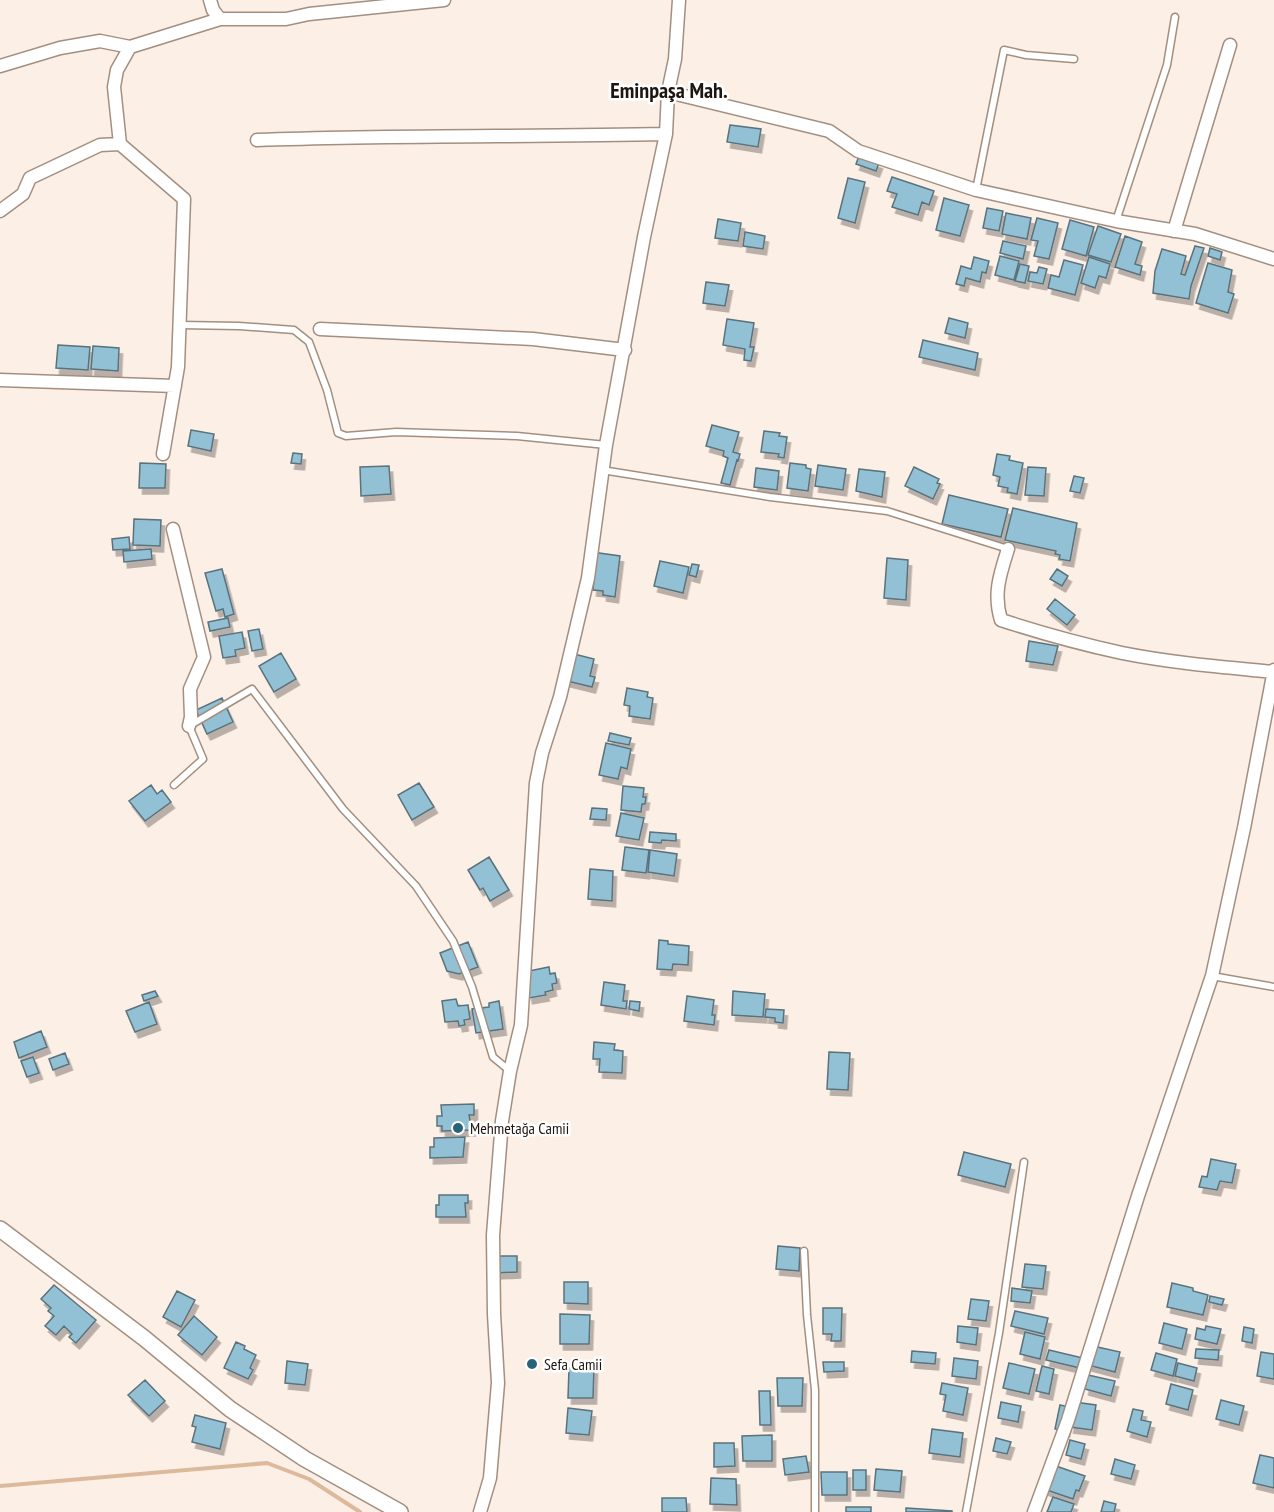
<svg xmlns="http://www.w3.org/2000/svg" width="1274" height="1512" viewBox="0 0 1274 1512" font-family="'PT Sans Narrow',sans-serif">
<style>
.lines{fill:none;stroke-linecap:round;stroke-linejoin:round}
.stream{stroke:#ddb99c;stroke-width:4}
.building{fill:#92c1d5;stroke:#5a727c;stroke-width:1.5;filter:url(#shadow)}
.service-casing{stroke:#a38f80;stroke-width:9}
.minor-casing{stroke:#a38f80;stroke-width:15}
.tertiary-casing{stroke:#a38f80;stroke-width:18}
.service{stroke:#fff;stroke-width:6}
.minor{stroke:#fff;stroke-width:12}
.tertiary{stroke:#fff;stroke-width:15}
.poi-dot{fill:#26647a;stroke:#fff;stroke-width:2}
.labels{text-anchor:middle;stroke-width:5;stroke-linejoin:round;paint-order:stroke}
.poi-label{font-size:16px;fill:#1e1611;stroke:#fff;text-anchor:start}
.district-label{font-size:22px;font-weight:bold;fill:#1e1611;stroke:#fff}
</style>
<defs>
<filter id="shadow"><feDropShadow dx="3.5" dy="6" stdDeviation="0" flood-color="#0004"/></filter>
</defs>
<rect width="100%" height="100%" fill="#fcefe5"/>
<g class="lines">
<path class="stream" d="M0,1486L267,1463L309,1479L360,1512"/>
</g>
<path class="building" d="M730,125L761,129L758,147L727,142Z
M859,156L879,163L876,171L856,164Z
M892,177L934,191L929,205L922,202L918,215L892,207L897,194L887,191Z
M848,178L865,182L855,223L838,218Z
M944,198L969,205L960,236L936,230Z
M987,208L1003,211L999,231L983,228Z
M1006,213L1031,218L1027,239L1002,234Z
M1037,218L1058,223L1049,259L1034,256L1038,241L1031,240Z
M718,219L741,223L738,241L715,238Z
M1070,220L1094,227L1086,256L1062,249Z
M1098,226L1121,234L1111,262L1088,255Z
M745,232L765,236L763,249L743,246Z
M1125,236L1142,242L1135,264L1142,266L1140,275L1115,267Z
M1003,241L1026,246L1023,259L1000,253Z
M1195,246L1204,248L1191,286L1189,299L1153,293L1155,271L1162,249L1186,256L1181,274L1185,275Z
M1210,248L1222,252L1220,260L1208,256Z
M1000,256L1019,261L1014,280L995,275Z
M974,257L989,261L986,273L982,272L980,282L966,278L964,286L956,284L961,266L971,269Z
M1089,257L1110,264L1106,278L1099,276L1095,288L1081,283Z
M1064,260L1083,265L1075,295L1048,288L1051,275L1059,277Z
M1208,263L1232,270L1228,292L1234,294L1228,313L1196,303Z
M1020,264L1029,266L1025,283L1015,281Z
M1039,267L1047,269L1043,284L1028,281L1030,272L1037,273Z
M706,282L729,285L725,306L703,303Z
M949,318L968,323L965,338L945,333Z
M727,319L754,323L750,347H754L751,361L744,360L745,349L723,345Z
M923,340L978,353L975,370L919,357Z
M58,345L90,347L88,370L56,368Z
M93,346L119,348L118,371L91,369Z
M712,425L739,432L733,452L740,454L738,461L737,460L730,485L721,483L728,458L723,456L724,451L706,446Z
M191,430L214,434L211,451L188,446Z
M764,431L780,433L779,436L787,437L784,458L778,457L779,454L761,452Z
M293,453L302,454L301,464L291,463Z
M997,454L1010,456L1009,460L1023,463L1017,494L1007,492L1008,488L998,486L1000,477L993,475Z
M140,463L166,464L165,488H139Z
M790,463L806,465V468L811,469L808,491L787,488Z
M818,465L846,469L843,490L815,486Z
M389,466L391,494L361,496L360,467Z
M914,467L939,479L937,483L940,484L933,499L905,486Z
M1028,467L1046,468L1044,496L1025,495Z
M756,468L779,471L777,490L754,487Z
M859,469L885,472L882,497L856,491Z
M1074,476L1084,478L1080,493L1070,491Z
M949,495L1008,509L1001,537L942,524Z
M1013,508L1077,523L1070,561L1059,559L1060,555L1055,554L1056,551L1005,540Z
M134,519L161,520L160,546L133,545Z
M129,537L130,549L113,550L112,539Z
M151,549L152,559L124,562L123,551Z
M592,552L620,556L615,597L603,595V591L593,590L594,579L588,578Z
M887,558L908,560L906,600L884,598Z
M660,561L689,567L683,593L654,586Z
M692,564L699,565L696,577L689,575Z
M222,569L234,614L225,617L223,609L216,611L205,573Z
M1057,569L1068,576L1062,586L1050,579Z
M1055,599L1075,615L1067,625L1047,609Z
M228,618L230,627L210,631L208,622Z
M259,629L263,649L252,651L248,631Z
M242,632L245,648L235,650L236,656L223,658L219,636Z
M1029,641L1058,646L1053,665L1026,661Z
M281,653L296,679L274,692L259,666Z
M570,653L594,659L590,676L595,677L592,687L563,680Z
M627,688L648,692L647,697L653,698L650,719L629,716L630,706L624,705Z
M222,698L233,722L207,734L196,710Z
M610,733L631,738L629,745L608,741Z
M606,743L631,749L627,769L621,767L618,779L599,775Z
M419,783L434,807L412,820L398,795Z
M151,785L157,794L162,790L171,802L145,821L129,801Z
M623,786L644,788L643,797H646L645,804H642L641,812L621,810Z
M592,808L607,809L606,820L590,819Z
M621,813L644,818L639,840L616,836Z
M650,832L676,834V841L662,840L661,843L649,842Z
M625,847L649,850L646,873L622,870Z
M650,850L677,854L674,876L648,872Z
M489,857L509,890L490,901L483,888L480,890L468,870Z
M590,869L613,871L612,901L588,899Z
M659,940L668,941V944L689,946L688,965L673,964L672,970L657,969Z
M468,942L478,967L459,974L447,971L440,953Z
M549,967L550,974L555,973L557,983L552,984L553,990L545,992L546,995L529,998L524,972Z
M604,982L625,985L623,1001H627L626,1009L601,1005Z
M155,991L158,996L144,1001L142,995Z
M733,991L765,994L763,1017L732,1015Z
M687,996L714,1000L712,1015H715L714,1025L684,1021Z
M456,999L458,1006L468,1005L470,1019L464,1020L465,1025L459,1026L458,1021L445,1022L442,1001Z
M499,1001L503,1029L476,1033L472,1009L489,1007V1003Z
M630,1001L640,1002L639,1011L629,1009Z
M149,1002L157,1024L135,1032L126,1011Z
M766,1009L784,1010L783,1023L775,1022V1018L765,1017Z
M41,1031L47,1047L19,1058L14,1042Z
M594,1042L615,1044L614,1050L623,1051L622,1073L599,1072L600,1059H593Z
M829,1052L850,1053L848,1090L827,1089Z
M65,1053L69,1064L53,1070L49,1059Z
M33,1057L39,1073L27,1077L21,1061Z
M474,1104V1115H469L472,1130L442,1131V1126H437V1116H442L441,1105Z
M465,1137L463,1157L430,1158V1147H434V1138Z
M964,1152L1011,1164L1005,1187L958,1175Z
M1211,1159L1236,1164L1232,1183L1220,1181L1217,1190L1199,1187L1202,1176L1207,1177Z
M439,1195H468V1203H465L466,1217H436V1205H439Z
M778,1246L800,1248L799,1271L776,1269Z
M495,1256H517V1272L495,1273Z
M1025,1264L1046,1266L1043,1289L1022,1287Z
M564,1282H588V1304L564,1303Z
M1172,1283L1193,1288V1291L1208,1295L1203,1315L1167,1307Z
M54,1285L96,1320L76,1343L69,1337L72,1334L64,1326L56,1335L45,1326L54,1316L48,1311L51,1308L41,1299Z
M1012,1288L1032,1291L1030,1303L1011,1301Z
M177,1291L195,1300L181,1327L163,1317Z
M1210,1296L1224,1299L1222,1305L1209,1302Z
M971,1299L989,1301L986,1321L968,1319Z
M823,1308H842L841,1341H831L832,1334H823Z
M1015,1311L1048,1318L1044,1334L1011,1326Z
M560,1314L590,1315L589,1344H560Z
M194,1316L217,1337L202,1355L178,1335Z
M1164,1323L1187,1329L1182,1349L1159,1343Z
M958,1326L978,1328L976,1345L957,1342Z
M1206,1326L1221,1329L1217,1344L1195,1339L1197,1328L1205,1330Z
M1244,1327L1254,1329L1252,1343L1242,1341Z
M1025,1332L1045,1337L1040,1359L1020,1354Z
M236,1342L245,1346L244,1349L256,1355L250,1368L253,1370L248,1379L224,1368Z
M1093,1346L1120,1352L1115,1372L1088,1365Z
M1196,1349L1219,1350L1218,1360L1195,1358Z
M1049,1350L1087,1359L1084,1369L1046,1360Z
M912,1351L936,1353L935,1364L911,1362Z
M1261,1352L1274,1354V1379L1257,1376Z
M1156,1353L1177,1359L1173,1376L1151,1370Z
M954,1358L978,1361L976,1379L952,1376Z
M287,1361L308,1364L305,1385L285,1383Z
M823,1362H844V1371L824,1372Z
M1009,1363L1035,1369L1029,1394L1003,1388Z
M1178,1363L1197,1368L1194,1381L1175,1376Z
M1042,1366L1054,1369L1049,1394L1036,1391Z
M569,1368H594L593,1398H568Z
M1088,1375L1115,1381L1111,1396L1085,1389Z
M777,1378H803L802,1406H778Z
M145,1380L165,1401L149,1416L128,1395Z
M942,1383L968,1388L963,1415L943,1411L946,1395L940,1394Z
M1171,1384L1193,1390L1188,1410L1166,1404Z
M759,1391H770L771,1425H760Z
M1221,1400L1244,1406L1239,1425L1216,1419Z
M1001,1402L1021,1406L1018,1422L998,1418Z
M1074,1402L1096,1405L1092,1430L1070,1427Z
M1060,1405L1070,1407L1066,1431L1055,1429Z
M568,1408L592,1411L589,1435L566,1433Z
M1133,1409L1143,1411L1141,1420L1151,1422L1147,1437L1127,1431Z
M195,1415L226,1423L220,1449L192,1442L196,1427L192,1426Z
M932,1429L963,1433L960,1457L929,1453Z
M772,1435V1461H743L742,1436Z
M996,1438L1011,1442L1007,1454L993,1451Z
M1070,1440L1085,1444L1081,1459L1066,1455Z
M714,1443H734L735,1466L714,1467Z
M1260,1455L1274,1458V1488L1253,1483Z
M806,1456L809,1472L785,1475L783,1459Z
M1115,1459L1135,1465L1131,1479L1111,1474Z
M1053,1465L1085,1476L1079,1491L1076,1490L1073,1499L1044,1489Z
M876,1469L902,1471L900,1492L874,1490Z
M853,1470H866V1490H853Z
M821,1472H847V1495H822Z
M711,1478L736,1479L737,1505L710,1504Z
M1053,1497L1074,1504L1071,1512H1047Z
M662,1498H686L687,1512H662Z
M1104,1501L1116,1504L1114,1512H1101Z
M846,1507H871V1512H846Z
M906,1508L952,1511V1512H906Z"/>
<g class="lines">
<defs>
<path id="service" d="M976,190L1004,50L1026,55L1074,59
M1116,221L1167,65L1175,17
M180,325L239,326L294,330L309,342L327,390L338,433L346,436L396,432L517,436L606,445
M602,470L770,497L887,511L1008,549
M174,785L203,759L189,726L252,689L343,809L416,886L453,941L472,987L493,1057L510,1071
M1212,976L1274,987
M804,1251L807,1315L815,1390V1512
M966,1512L999,1333L1024,1162"/>
<path id="minor" d="M210,0L213,10L220,19H286L309,14L444,0
M130,47L117,70L114,87L120,144L184,199L178,367L163,454
M0,66L60,48L100,41L130,47L220,19
M668,92L829,131L858,151L976,190L1116,221L1195,234L1274,259
M257,140C393,135 530,137 666,134
M0,211L23,194L30,178L100,145L120,144
M1174,231L1230,45
M320,329L533,339L625,350
M0,380L175,386
M173,529L204,657L190,689L191,717L189,726
M1008,549C1000,574 993,594 1001,620C1041,633 1081,644 1122,653C1172,663 1223,667 1274,672
M480,1512L490,1478L498,1383L494,1314L493,1235L502,1121L510,1071L521,1025L536,783L542,753L560,697L588,578L606,445L644,237L666,134L668,92L675,59L679,0
M1034,1512L1068,1420L1138,1196L1212,976L1244,828L1274,670"/>
<path id="tertiary" d="M0,1229L144,1338L230,1409L305,1459L400,1512"/>
</defs>
<use href="#service" class="service-casing"/>
<use href="#minor" class="minor-casing"/>
<use href="#tertiary" class="tertiary-casing"/>
<use href="#service" class="service"/>
<use href="#minor" class="minor"/>
<use href="#tertiary" class="tertiary"/>
</g>
<g class="poi-dot">
<circle cx="458" cy="1128" r="6"/>
<circle cx="532" cy="1364" r="6"/>
</g>
<g class="labels">
<g class="poi-label">
<text x="470" y="1134">Mehmetağa Camii</text>
<text x="544" y="1370">Sefa Camii</text>
</g>
<g class="district-label">
<text x="669" y="98">Eminpaşa Mah.</text>
</g>
</g>
</svg>
